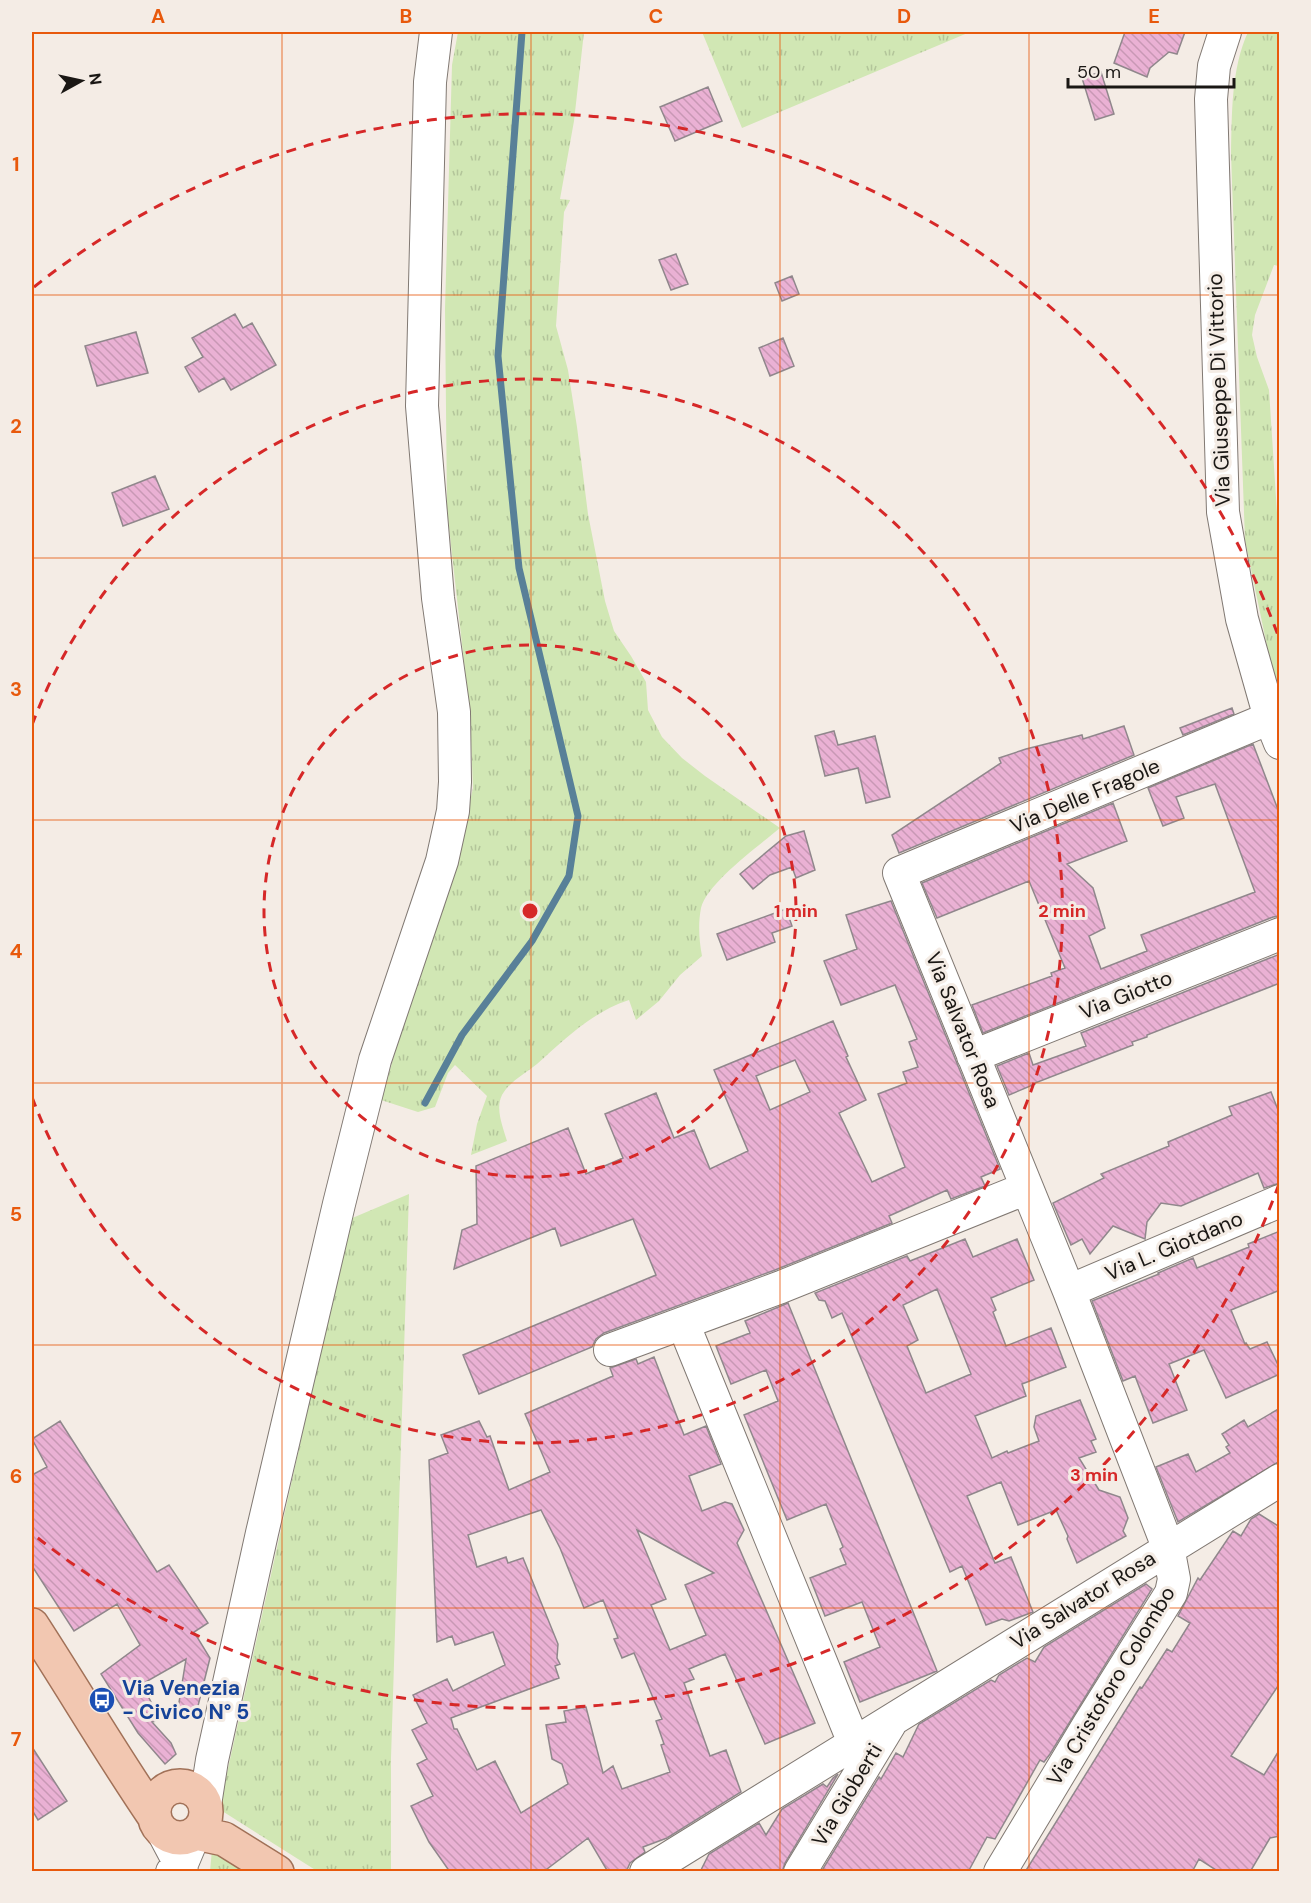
<svg xmlns="http://www.w3.org/2000/svg" width="1311" height="1903" viewBox="0 0 1311 1903" font-family="'DM Sans',sans-serif">
<style>
.grass{fill:url(#grass-tufts)}
.lines{fill:none;stroke-linecap:round;stroke-linejoin:round}
.stream{stroke:#588098;stroke-width:7}
.building{fill:url(#building-back-hatch);stroke:#90878c;stroke-width:1.5;fill-rule:evenodd}
.minor-casing{stroke:#817973;stroke-width:34}
.major-casing{stroke:#a17158;stroke-width:36}
.minor{stroke:#fff;stroke-width:32}
.major{stroke:#f2c7b1;stroke-width:33}
.grid{fill:none;stroke:#e8590c;stroke-width:1.5;stroke-opacity:0.55}
.ring{fill:none;stroke:#d62828;stroke-width:3;stroke-dasharray:10 8}
.labels{text-anchor:middle;stroke-width:6;stroke-linejoin:round;paint-order:stroke}
.street-label{font-size:21px;fill:#1a1714;stroke:#f4ece5}
.transit-label{font-size:21px;font-weight:bold;fill:#164399;stroke:#f4ece5;text-anchor:start}
.centre{fill:#d62828;stroke:#f4ece5;stroke-width:3}
.ring-label{font-size:18px;text-anchor:middle;font-weight:bold;fill:#d62828;stroke:#f4ece5;stroke-width:6;stroke-linejoin:round;paint-order:stroke}
.neatline{fill:none;stroke:#e8590c;stroke-width:2}
.grid-label{font-size:20px;text-anchor:middle;font-weight:bold;fill:#e8590c}
</style>
<defs>
<pattern id="grass-tufts" width="24" height="20" patternUnits="userSpaceOnUse" patternTransform="scale(1.5)"><rect width="24" height="20" fill="#d1e7b4"/><path d="M3 7l-1-3M5 7V3M7 7l1-3M15 17l-1-3M17 17v-4M19 17l1-3" fill="none" stroke="#b3c59a"/></pattern>
<pattern id="building-back-hatch" width="6" height="6" patternUnits="userSpaceOnUse" patternTransform="scale(1.5)"><rect width="6" height="6" fill="#eab1d4"/><path d="M-1 5l2 2M0 0l6 6M5-1l2 2" fill="none" stroke="#c898b5"/></pattern>
</defs>
<rect width="100%" height="100%" fill="#f4ece5"/>
<path class="grass" d="M458,32H584L574,121L560,199L570,200L564,212L556,326L568,370L577,427L588,514L605,601L614,631L631,656L646,682L648,710L662,737L682,758L705,776L780,828C760,845 707,883 701,908C698,924 699,940 702,956L680,975L659,1001L636,1020L629,1000C592,1012 565,1039 537,1064C525,1074 510,1081 502,1095C495,1109 503,1127 507,1141L471,1155L477,1124L487,1096L455,1065L448,1073L435,1107L418,1112L381,1100L407,1012L452,882L473,788L470,716L447,509L445,309L452,65Z
M702,32H970L742,128Z
M1248,32H1280L1279,266L1274,265L1255,315L1252,335L1257,357L1269,390L1280,559L1278,692L1273,675L1245,540L1231,154C1232,114 1231,69 1248,32Z
M409,1194L391,1758V1871H317L219,1809L350,1219Z
M212,1849L247,1872H210Z"/>
<g class="lines">
<path class="stream" d="M425,1103L462,1035L532,941L569,876L578,816L519,568L498,356L522,32"/>
</g>
<path class="building" d="M1125,32H1185L1177,54L1169,52L1150,68L1147,77L1114,63Z
M1101,72L1114,114L1095,120L1082,78Z
M708,87L722,121L675,141L660,107Z
M676,254L688,284L671,290L659,260Z
M792,276L799,294L782,301L775,283Z
M235,314L243,328L252,323L276,365L231,390L224,378L199,392L185,367L203,357L192,338Z
M136,332L148,373L97,386L85,346Z
M783,338L794,366L770,376L759,348Z
M155,476L169,509L123,526L112,493Z
M1232,708L1234,714L1183,735L1180,728Z
M1124,726L1134,755L899,853L892,835L1001,763L999,758L1026,749L1082,735L1083,739Z
M834,731L838,745L875,736L890,797L866,803L858,768L825,776L815,736Z
M1253,744L1280,815V916L1273,917L983,1033L972,1005L1052,976L1051,973L1065,968L1029,881L937,918L922,883L1113,803L1127,841L1067,864L1093,888L1105,928L1089,936L1101,969L1147,951L1141,935L1255,892L1215,784L1176,797L1184,818L1163,826L1148,788Z
M804,831L815,870L796,878L792,867L770,875L753,889L740,874L786,836Z
M891,901L1000,1169L981,1177L985,1186L951,1199L947,1190L889,1216L892,1223L775,1270L604,1333L596,1339L592,1347L479,1394L463,1355L656,1275L633,1219L561,1246L555,1228L454,1269L462,1230L477,1224L476,1166L568,1128L586,1174L623,1158L605,1114L656,1093L674,1138L694,1130L710,1169L748,1151L714,1070L833,1021L848,1056L846,1057L866,1100L839,1113L872,1182L905,1167L878,1094L907,1083L903,1072L918,1067L909,1042L917,1039L895,985L841,1005L824,961L857,949L846,915ZM795,1060L810,1092L770,1110L756,1076Z
M786,909L792,926L772,933L775,942L727,960L717,934Z
M1280,954V983L1147,1035V1037L1132,1042L1133,1045L1035,1083V1084L1009,1095L997,1066L1029,1053L1033,1065L1086,1046L1081,1033Z
M1271,1092L1280,1115V1183L1264,1188L1258,1173L1181,1206L1161,1203L1147,1222L1145,1239L1113,1226L1090,1254L1082,1239L1071,1245L1053,1203L1104,1178L1101,1174L1169,1146L1168,1142L1232,1115L1229,1107Z
M1280,1231V1290L1231,1310L1245,1344L1246,1343L1250,1349L1267,1342L1280,1369V1374L1226,1398L1204,1350L1169,1364L1187,1410L1153,1423L1135,1376L1123,1381L1092,1301L1159,1274L1158,1273L1193,1258L1197,1268L1249,1247L1248,1244Z
M965,1239L973,1257L1017,1239L1034,1280L991,1298L996,1310L993,1312L1006,1346L1051,1328L1066,1367L1022,1384L1026,1396L975,1416L992,1458L1007,1451L1008,1453L1039,1441L1034,1427L1036,1416L1080,1400L1096,1439L1091,1441L1096,1452L1079,1458L1099,1490L1120,1497L1128,1518L1123,1531L1126,1536L1077,1563L1067,1539L1068,1536L1056,1510L1018,1525L1001,1482L967,1496L995,1563L1011,1557L1033,1612L1009,1621L1002,1619L986,1625L962,1566L950,1572L842,1313L832,1318L825,1301L819,1300L815,1293L907,1256L910,1261ZM937,1289L971,1374L926,1393L907,1346L918,1340L903,1305Z
M788,1303L937,1671L860,1702L844,1662L880,1647L862,1602L825,1616L810,1578L846,1564L840,1549L843,1547L826,1504L787,1520L744,1415L778,1401L766,1370L731,1384L716,1346L750,1333L745,1321Z
M654,1357L684,1435L706,1426L721,1464L689,1476L702,1511L725,1502L732,1504L744,1530L737,1543L815,1723L765,1744L725,1654L689,1669L694,1679L684,1683L710,1756L726,1750L741,1792L667,1838L643,1847L645,1852L630,1863L626,1872H608L588,1838L543,1872H450L429,1842L411,1806L433,1796L417,1764L427,1759L412,1730L427,1723L413,1695L447,1679L453,1691L505,1665L493,1632L455,1645L452,1636L437,1642L429,1460L448,1453L441,1435L479,1421L487,1437L490,1436L509,1490L550,1472L525,1414L613,1376L610,1368L636,1359L638,1364ZM541,1510L560,1548L584,1608L603,1600L618,1638L614,1639L622,1658L634,1653L662,1719L656,1721L664,1744L661,1745L670,1772L622,1789L613,1766L603,1773L586,1707L564,1711L566,1722L546,1725L552,1759L562,1764L568,1784L521,1813L495,1761L477,1770L457,1729H454L451,1718L559,1678L555,1666L560,1664L557,1658L558,1644L523,1558L508,1563L506,1557L477,1567L468,1535ZM637,1530L714,1573L685,1585L706,1635L670,1650L651,1605L666,1599Z
M1280,1408V1461L1178,1522L1156,1467L1188,1454L1196,1472L1230,1453L1226,1447L1229,1445L1222,1434L1244,1420L1248,1427Z
M60,1421L157,1572L169,1565L208,1623L194,1632L210,1658L197,1710L177,1715L186,1659L142,1684L160,1720L152,1722L171,1743L176,1754L165,1764L138,1733L101,1674L140,1645L117,1604L74,1631L32,1566V1475L47,1467L32,1439Z
M1259,1514L1280,1527V1683L1231,1756L1264,1775L1280,1749V1836L1270,1838L1250,1872H1219L1199,1859L1192,1872H1025L1140,1687L1142,1688L1167,1649L1172,1652L1190,1623L1178,1616L1198,1578L1200,1580L1233,1531L1241,1536L1251,1519Z
M1146,1584L1152,1589L1050,1754L1044,1762L1040,1760L995,1839L987,1837L968,1872H821L879,1777L881,1779L896,1753L903,1757L919,1724L991,1680L995,1682L999,1675L1027,1658L1035,1662L1044,1647Z
M32,1747L67,1801L38,1820L32,1810Z
M838,1774L785,1863L782,1872H700L709,1854L759,1823L766,1835L782,1809L823,1784L827,1787L833,1778Z"/>
<g class="lines">
<defs>
<path id="minor" d="M1225,32L1214,66L1211,99L1223,512L1242,619L1270,718L1280,743
M973,1056L1280,934
M1069,1291L1280,1201
M683,1323L854,1743
M610,1350L781,1287L1027,1188
M205,1805L212,1760L262,1533L339,1204L375,1060L442,861L453,811L455,782L454,712L438,598L422,406L430,82L436,32
M164,1834L181,1866L182,1872
M172,1872L181,1866L194,1835
M646,1872L1280,1480
M800,1872L890,1724
M1000,1872L1089,1724L1171,1593L1174,1579L1168,1547L1069,1291L899,873L1270,718"/>
<path id="major" d="M32,1625C73,1688 111,1753 154,1816
M154 1812a26 26 0 1 1 52 0a26 26 0 1 1-52 0Z
M196,1833L224,1839L277,1872"/>
</defs>
<use href="#minor" class="minor-casing"/>
<use href="#major" class="major-casing"/>
<use href="#minor" class="minor"/>
<use href="#major" class="major"/>
</g>
<path class="grid" d="M282,32V1872M531,32V1872M780,32V1872M1029,32V1872M32,295H1280M32,558H1280M32,820H1280M32,1083H1280M32,1345H1280M32,1608H1280"/>
<g class="ring">
<circle cx="530" cy="911" r="266"/>
<path d="M32 725A532 532 0 1 1 32 1097"/>
<path d="M1279 1184A797 797 0 0 1 34 1535M34 287A797 797 0 0 1 1279 638"/>
</g>
<defs>
<symbol id="bus-disc" viewBox="-11 -11 22 22"><circle r="9.5" fill="#1a4fb4" stroke="#f4ece5"/><path d="M-5-6H5V4H4V6H2V4H-2V6H-4V4H-5ZM-3.5-4V0h7V-4ZM-3.5 1.2v1.5H-2V1.2ZM2 1.2v1.5H3.5V1.2Z" fill="#fff"/></symbol>
</defs>
<g fill-rule="evenodd">
<use href="#bus-disc" x="87" y="1685" width="30" height="30"/>
</g>
<g class="labels">
<g class="street-label">
<text transform="translate(1219 390) rotate(-92)" y="7">Via Giuseppe Di Vittorio</text>
<text transform="translate(1085 796) rotate(-23)" y="7">Via Delle Fragole</text>
<text transform="translate(1126 995) rotate(-22)" y="7">Via Giotto</text>
<text transform="translate(963 1030) rotate(68)" y="7">Via Salvator Rosa</text>
<text transform="translate(1174 1246) rotate(-23)" y="7">Via L. Giotdano</text>
<text transform="translate(1083 1600) rotate(-32)" y="7">Via Salvator Rosa</text>
<text transform="translate(1111 1686) rotate(-59)" y="7">Via Cristoforo Colombo</text>
<text transform="translate(847 1795) rotate(-59)" y="7">Via Gioberti</text>
</g>
<g class="transit-label">
<text x="122" y="1695">Via Venezia<tspan x="122" dy="24">- Civico N° 5</tspan></text>
</g>
</g>
<circle cx="530" cy="911" r="9" class="centre"/>
<g class="ring-label">
<text x="796" y="917">1 min</text>
<text x="1062" y="917">2 min</text>
<text x="1094" y="1481">3 min</text>
</g>
<rect width="1311" height="1903" fill="none" stroke="#f4ece5" stroke-width="66"/>
<g transform="translate(81 81) rotate(82)" stroke="#f4ece5" stroke-width="4.5" paint-order="stroke">
<path d="M0-4.5L10 22L0 15L-10 22Z" fill="#1a1714"/>
<text y="-9" font-size="16" font-weight="bold" text-anchor="middle" fill="#1a1714">N</text>
</g>
<path d="M1068 78v9h166v-9" fill="none" stroke="#1a1714" stroke-width="3"/>
<text x="1077" y="78" font-size="18" fill="#1a1714" stroke="#f4ece5" stroke-width="4.5" paint-order="stroke">50 m</text>
<rect x="33" y="33" width="1245" height="1837" class="neatline"/>
<g class="grid-label">
<text x="158" y="23">A</text>
<text x="406" y="23">B</text>
<text x="656" y="23">C</text>
<text x="904" y="23">D</text>
<text x="1154" y="23">E</text>
<text x="16" y="171">1</text>
<text x="16" y="433">2</text>
<text x="16" y="696">3</text>
<text x="16" y="958">4</text>
<text x="16" y="1221">5</text>
<text x="16" y="1483">6</text>
<text x="16" y="1746">7</text>
</g>
</svg>
